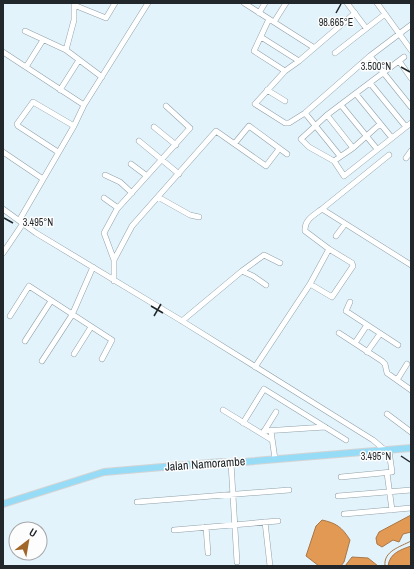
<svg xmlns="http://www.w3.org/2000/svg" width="414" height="569" viewBox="0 0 414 569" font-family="'Archivo Narrow',sans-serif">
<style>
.water{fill:#e29954;stroke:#a87747}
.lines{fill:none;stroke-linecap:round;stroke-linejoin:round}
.stream{stroke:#a87747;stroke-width:1}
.minor-casing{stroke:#91a1a8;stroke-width:6}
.major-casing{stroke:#d3d4d4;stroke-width:8}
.minor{stroke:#fff;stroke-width:5}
.major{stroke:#96dcf7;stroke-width:6}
.ticks{fill:none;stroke:#21272a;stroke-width:1.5}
.labels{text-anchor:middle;stroke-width:3;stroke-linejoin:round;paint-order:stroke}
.street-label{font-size:12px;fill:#21272a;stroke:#fdfdfd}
.ticks-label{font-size:10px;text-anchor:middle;fill:#21272a;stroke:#fdfdfd;stroke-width:3;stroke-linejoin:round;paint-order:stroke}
</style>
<rect width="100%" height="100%" fill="#e2f3fb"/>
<path class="water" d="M411,515V532L403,534L399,542L393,540L382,547L377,544L376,538L379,532Z
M322,520C336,523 342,527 350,540L344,562L341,566H319L306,556L316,526Z
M411,546V566H388C390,553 400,550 411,546Z
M352,557L368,558L378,566H345Z"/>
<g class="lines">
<path class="stream" d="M385,566C383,551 400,547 411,541"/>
<defs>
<path id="minor" d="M74,3V20L66,50L102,77
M244,3L313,47
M347,3L366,28
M377,3L411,50
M74,5L106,18L115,3
M259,13L265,3
M355,13L299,61L285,71L255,104L285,123H289L305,113L370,56L411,25
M269,19L254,51L285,71
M274,22L286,3
M25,31L66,50
M261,37L299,61
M3,52L84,105
M335,53L385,14
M370,56L411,107
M404,57L327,115L301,139L309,147L334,161L344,176L411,123
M399,61L411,78
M26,67L43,40
M370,83L406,127
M60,90L79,60
M267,90L285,101
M356,94L392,138
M341,105L377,149
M305,113L340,156
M327,115L353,148
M154,127L176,145
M139,141L179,174
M235,143L249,126L287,154
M3,152L43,179
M58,152L18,126L17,124L33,102L74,126
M406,158L411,151
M334,161L353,148L380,124
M131,164L147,176
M105,175L120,182L132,193
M158,197L190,215L199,217
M104,198L118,208
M3,209L36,233L182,321L373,440L386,451
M322,209L389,155
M20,219L74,126L84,105L148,3
M336,236L345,224
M3,253L24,222
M114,260L132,226L216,131L266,166L279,149
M242,271L253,276L266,285
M114,281V260L104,233L117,209L190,128L166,106
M310,284L332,297L353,266L352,263L329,249L305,231C304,220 314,215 322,209L411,265
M350,302L346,311L398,345
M10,316L29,286L112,340L102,359
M182,321L242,271L264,255L280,263
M339,333L382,361L385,364L387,373L411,390
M25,341L51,301
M355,343L367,325
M367,352L380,334
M74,354L91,327
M42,361L72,315L93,267
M255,367L310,284L329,249
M397,380L407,364
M223,410L272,440
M387,414L411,432
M243,423L264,389L346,440
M264,431L325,427
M271,431L275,459
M263,433L276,412
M231,463L237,562
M387,473L392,510
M341,477L392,472L389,451
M338,496L411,490
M137,502L289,490
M344,514L411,508
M265,522L270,566
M206,527L208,553
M174,530L278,521"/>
<path id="major" d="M3,504L104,472L221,462L231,463L411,448"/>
</defs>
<use href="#minor" class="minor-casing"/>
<use href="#major" class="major-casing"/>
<use href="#minor" class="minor"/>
<use href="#major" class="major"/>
</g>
<path class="ticks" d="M336,13L341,4M401,67L410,72M4,218L13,223M151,306L163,313M154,316L161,304M401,456L410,462"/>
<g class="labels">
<g class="street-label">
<text transform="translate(205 464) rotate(-4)" y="4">Jalan Namorambe</text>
</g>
</g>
<g class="ticks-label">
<text x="336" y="26">98.665°E</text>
<text x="376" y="70">3.500°N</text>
<text x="38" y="226">3.495°N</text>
<text x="376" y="460">3.495°N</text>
</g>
<rect width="414" height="569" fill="none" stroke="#21272a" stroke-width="8"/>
<g transform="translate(28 541) rotate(31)"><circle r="19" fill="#fdfdfd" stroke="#a5a7a9"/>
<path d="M0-3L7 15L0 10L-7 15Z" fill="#a26628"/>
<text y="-6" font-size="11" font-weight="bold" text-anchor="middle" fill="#21272a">U</text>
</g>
</svg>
